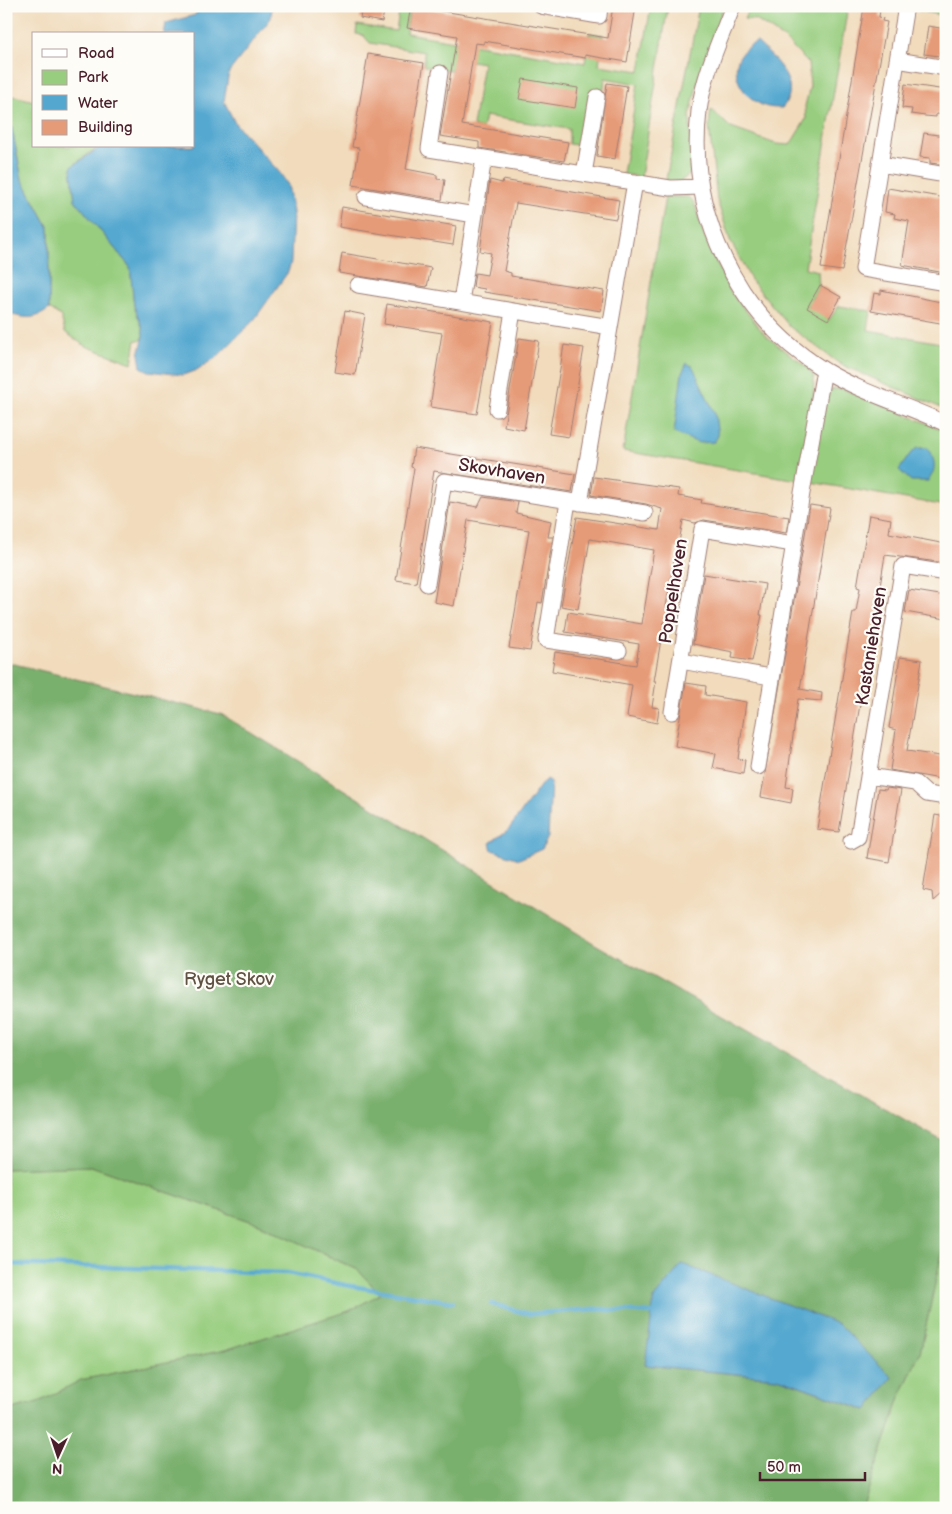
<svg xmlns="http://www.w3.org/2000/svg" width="952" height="1514" viewBox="0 0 952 1514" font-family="'Balsamiq Sans',sans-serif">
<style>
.green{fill:#98cd7f;stroke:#717655}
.forest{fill:#7ab06e;stroke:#62684c;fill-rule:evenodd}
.water{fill:#54a8d0;stroke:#4f647e}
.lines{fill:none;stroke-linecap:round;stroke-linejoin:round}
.stream{stroke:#54a8d0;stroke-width:4.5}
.building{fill:#e69b78}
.minor-casing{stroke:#9e7d74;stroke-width:17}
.minor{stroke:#fff;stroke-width:15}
.labels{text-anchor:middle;stroke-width:4.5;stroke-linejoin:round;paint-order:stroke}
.street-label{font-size:18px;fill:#4a1f2b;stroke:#fdfcf7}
.park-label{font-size:18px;fill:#615344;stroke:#fdfcf7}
</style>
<rect width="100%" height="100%" fill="#fdfcf7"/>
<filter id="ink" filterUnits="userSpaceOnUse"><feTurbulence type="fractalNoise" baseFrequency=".02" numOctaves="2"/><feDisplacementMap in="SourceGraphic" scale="10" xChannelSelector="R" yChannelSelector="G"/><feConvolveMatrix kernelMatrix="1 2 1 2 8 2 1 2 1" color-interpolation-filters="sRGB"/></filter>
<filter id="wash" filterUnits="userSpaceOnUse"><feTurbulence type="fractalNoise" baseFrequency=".0096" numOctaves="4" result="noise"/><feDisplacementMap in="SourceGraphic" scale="20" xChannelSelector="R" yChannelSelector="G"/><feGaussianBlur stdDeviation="1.12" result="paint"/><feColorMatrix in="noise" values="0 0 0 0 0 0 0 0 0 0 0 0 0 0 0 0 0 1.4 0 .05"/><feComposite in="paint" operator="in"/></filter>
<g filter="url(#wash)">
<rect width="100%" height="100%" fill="#f1dbbc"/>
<path class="green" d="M400,6H410L406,33L585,63L589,33L603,35L599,65L640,71L651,6H668L641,177L623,174L638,84L605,78L603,95L584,154L577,152V145L569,144V129L485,116L482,129L473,126L483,63L454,58L452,71L424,66V52L370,43L363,35L356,34L357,25L396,31Z
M699,6H724L700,73L690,115L691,173L680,182L666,180Z
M750,6H848L805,268L818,271L819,287L807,306L829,320L839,306L871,311L868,330L946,344V410L840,364L790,327L751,280L730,240L717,200L709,126L711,109L731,128L776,144L790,145L806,119L805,106L810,86L808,63L783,38L756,20L744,19Z
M911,6H946V16L911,9Z
M14,96L34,101V146H99L71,167L75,200L130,267L134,306L143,329V340H136L132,363L85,346L65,332L61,316L49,309V228L22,179L6,99Z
M665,197H688L694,202L704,235L730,291L765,335L807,367L814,377L813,402L798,480L623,451Z
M833,389H843L946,431V506L811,482L824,397Z
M91,1166L262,1225L358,1270L381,1294L349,1311L225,1350L81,1380L41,1401L6,1411V1169Z
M942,1251L946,1252V1508H862L901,1394L920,1353Z"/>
<path class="forest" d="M6,662L221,714L595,944L946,1143V1252H942L920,1353L901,1394L862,1508H6V1411L41,1401L81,1380L225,1350L349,1311L380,1294L358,1270L262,1225L91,1166L6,1169ZM645,1365L892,1377L866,1410L778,1378Z"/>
<path class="water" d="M211,6H272L271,18L229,72L224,101L235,123L280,173L288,185L293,212L291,262L288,272L254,320L217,357L195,371L183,375L149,371L141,367L139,354L143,340V329L134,306L130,267L75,200L71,167L102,146H194V34H164L166,23L195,15L198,10Z
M757,42C775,59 803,85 782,108C776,108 768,108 762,105C734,92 724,56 757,42Z
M6,100L22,179L49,228V309C35,321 23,318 6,313Z
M687,363L693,367L715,414L718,436L714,442L699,443L674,433L682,373Z
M917,448H927C936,460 937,469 928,481H911L899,470L910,454Z
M548,779L551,783L548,837L542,849L519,859L492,850L490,843L509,829L543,782Z
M682,1264L838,1324L892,1377L867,1410L778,1378L645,1365L654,1298Z"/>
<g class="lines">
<path class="stream" d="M6,1264L288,1273L345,1285L453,1302
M492,1304L529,1314L596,1309L652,1313"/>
</g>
<g id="blocks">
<path class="building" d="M362,6H385L382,22L360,18Z
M411,6L608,38L613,6H636L627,62L585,55V58L484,41V44L475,43L462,125L568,142L564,161L479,148V142L440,136L457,36L407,28Z
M864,7L880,10L879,17L883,18L882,21L887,22L842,271L821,268Z
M928,26L946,29V53L939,52V56L924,54Z
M368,54L424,63L406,169L437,175V179L445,180L442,200L353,185L359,148L352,147Z
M523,79L578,88L575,108L519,99Z
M607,83L627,86L615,159L597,156Z
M905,84L946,90V115L936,114V117L925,116L911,114L912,109L902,108Z
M924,133L946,136V165L930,163V158L920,157Z
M490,180L502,183L503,180L619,200L616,219L516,203L504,271L511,273V276L604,291L601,311L484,292L485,289L473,287L475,273L487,275L491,253L480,251Z
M888,188L946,198L945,273L902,265L909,221L894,218L895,214L885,212Z
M342,207L456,226L453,245L339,227Z
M342,253L431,268L427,287L339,273Z
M820,285L841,297L828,320L807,308Z
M881,290L946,303V324L871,311L874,293L881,294Z
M387,304L493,322L477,414L430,407L442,333L384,324Z
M345,311L365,315L355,375L335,372Z
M519,338L539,341L524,430L504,426Z
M564,345L584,348L569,437L549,434Z
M414,448L575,474L572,492L434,471L416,583L396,580L414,468L411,467Z
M594,477L679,489L678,496L702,500L701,503L789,517L786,533L704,520L695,523L683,520L678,548H676L666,607H668L666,623L664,622L654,681H656L652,707L659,708L657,723L627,717L632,685L552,671L555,652L636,665L639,644L565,632L568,612L642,624L654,550L590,539L578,609L561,606L577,517L659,530L662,509L646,504L591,495Z
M483,497L518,502L516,513L551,521L548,537H553L542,603L538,602L530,651L509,648L529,530L468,520L454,606L434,602L450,502L478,507Z
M810,505L830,508L800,689L822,693L821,701L798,699L786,787L793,788L791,803L761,797Z
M869,515L891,519L889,533L946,544V563L885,555L879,593L882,594L879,613H875L839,832L817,829L853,612H856L860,588L857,587Z
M704,574L765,584L760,615H762L752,661L732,658L733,652L693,644Z
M909,590L946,596V619L905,612Z
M900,657L922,660L907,751L946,757V780L890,770L896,730L889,728Z
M686,683L706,686L705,695L746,702L738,759L745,760L743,774L713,768L716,754L675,746Z
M887,788L901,790L889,862L867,858L878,789L886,790Z
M935,815L946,817V887L945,894L942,893L933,901L932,892L923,890Z"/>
</g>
</g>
<g filter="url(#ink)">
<use href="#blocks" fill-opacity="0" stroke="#9e7d74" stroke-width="1"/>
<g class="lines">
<defs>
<path id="minor" d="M541,6L599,16L600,6
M733,6C720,40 704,74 699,111C687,213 737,316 824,370C862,393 906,405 946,424
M906,6L863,269L946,283
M897,60L946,68
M440,73L429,149L670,188L701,187
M880,164L946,175
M584,174L597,97
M366,197L475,215
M358,285L610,327
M461,302L484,158
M497,409L513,311
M568,501L546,640L619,651
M580,503L635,182
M427,584L444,481L645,513
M681,661L771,677
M672,712L702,529L793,544
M758,767L802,493L824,370
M868,776L915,783L927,794L946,797
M851,841L858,837L903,566L946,573"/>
</defs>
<use href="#minor" class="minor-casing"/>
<use href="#minor" class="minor"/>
</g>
</g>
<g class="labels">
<g class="street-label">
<text transform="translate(502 471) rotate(9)" y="6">Skovhaven</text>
<text transform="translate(673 591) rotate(-81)" y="6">Poppelhaven</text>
<text transform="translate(871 646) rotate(-81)" y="6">Kastaniehaven</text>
</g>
<g class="park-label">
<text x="229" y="985">Ryget Skov</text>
</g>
</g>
<rect width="952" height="1514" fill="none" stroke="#fdfcf7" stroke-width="25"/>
<rect x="32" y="32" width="162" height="115" fill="#fdfcf7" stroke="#b5a4a5"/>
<rect x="42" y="49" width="25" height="8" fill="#ffffff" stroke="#b5a4a5"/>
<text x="78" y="58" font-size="15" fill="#4a1f2b">Road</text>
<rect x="42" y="70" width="25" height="15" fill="#98cd7f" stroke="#b5a4a5"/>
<text x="78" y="82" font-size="15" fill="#4a1f2b">Park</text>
<rect x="42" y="95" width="25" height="15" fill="#54a8d0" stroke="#b5a4a5"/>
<text x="78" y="108" font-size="15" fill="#4a1f2b">Water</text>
<rect x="42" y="120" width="25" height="15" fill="#e69b78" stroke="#b5a4a5"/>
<text x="78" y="132" font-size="15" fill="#4a1f2b">Building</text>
<g transform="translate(58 1456) rotate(183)" stroke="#fdfcf7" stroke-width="4" paint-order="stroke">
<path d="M0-4L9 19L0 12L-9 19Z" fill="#4a1f2b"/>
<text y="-8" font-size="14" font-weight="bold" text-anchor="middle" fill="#4a1f2b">N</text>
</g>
<path d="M760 1472v8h105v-8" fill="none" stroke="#4a1f2b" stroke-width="2.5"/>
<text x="767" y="1472" font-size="15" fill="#4a1f2b" stroke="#fdfcf7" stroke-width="4" paint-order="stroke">50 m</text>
</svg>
